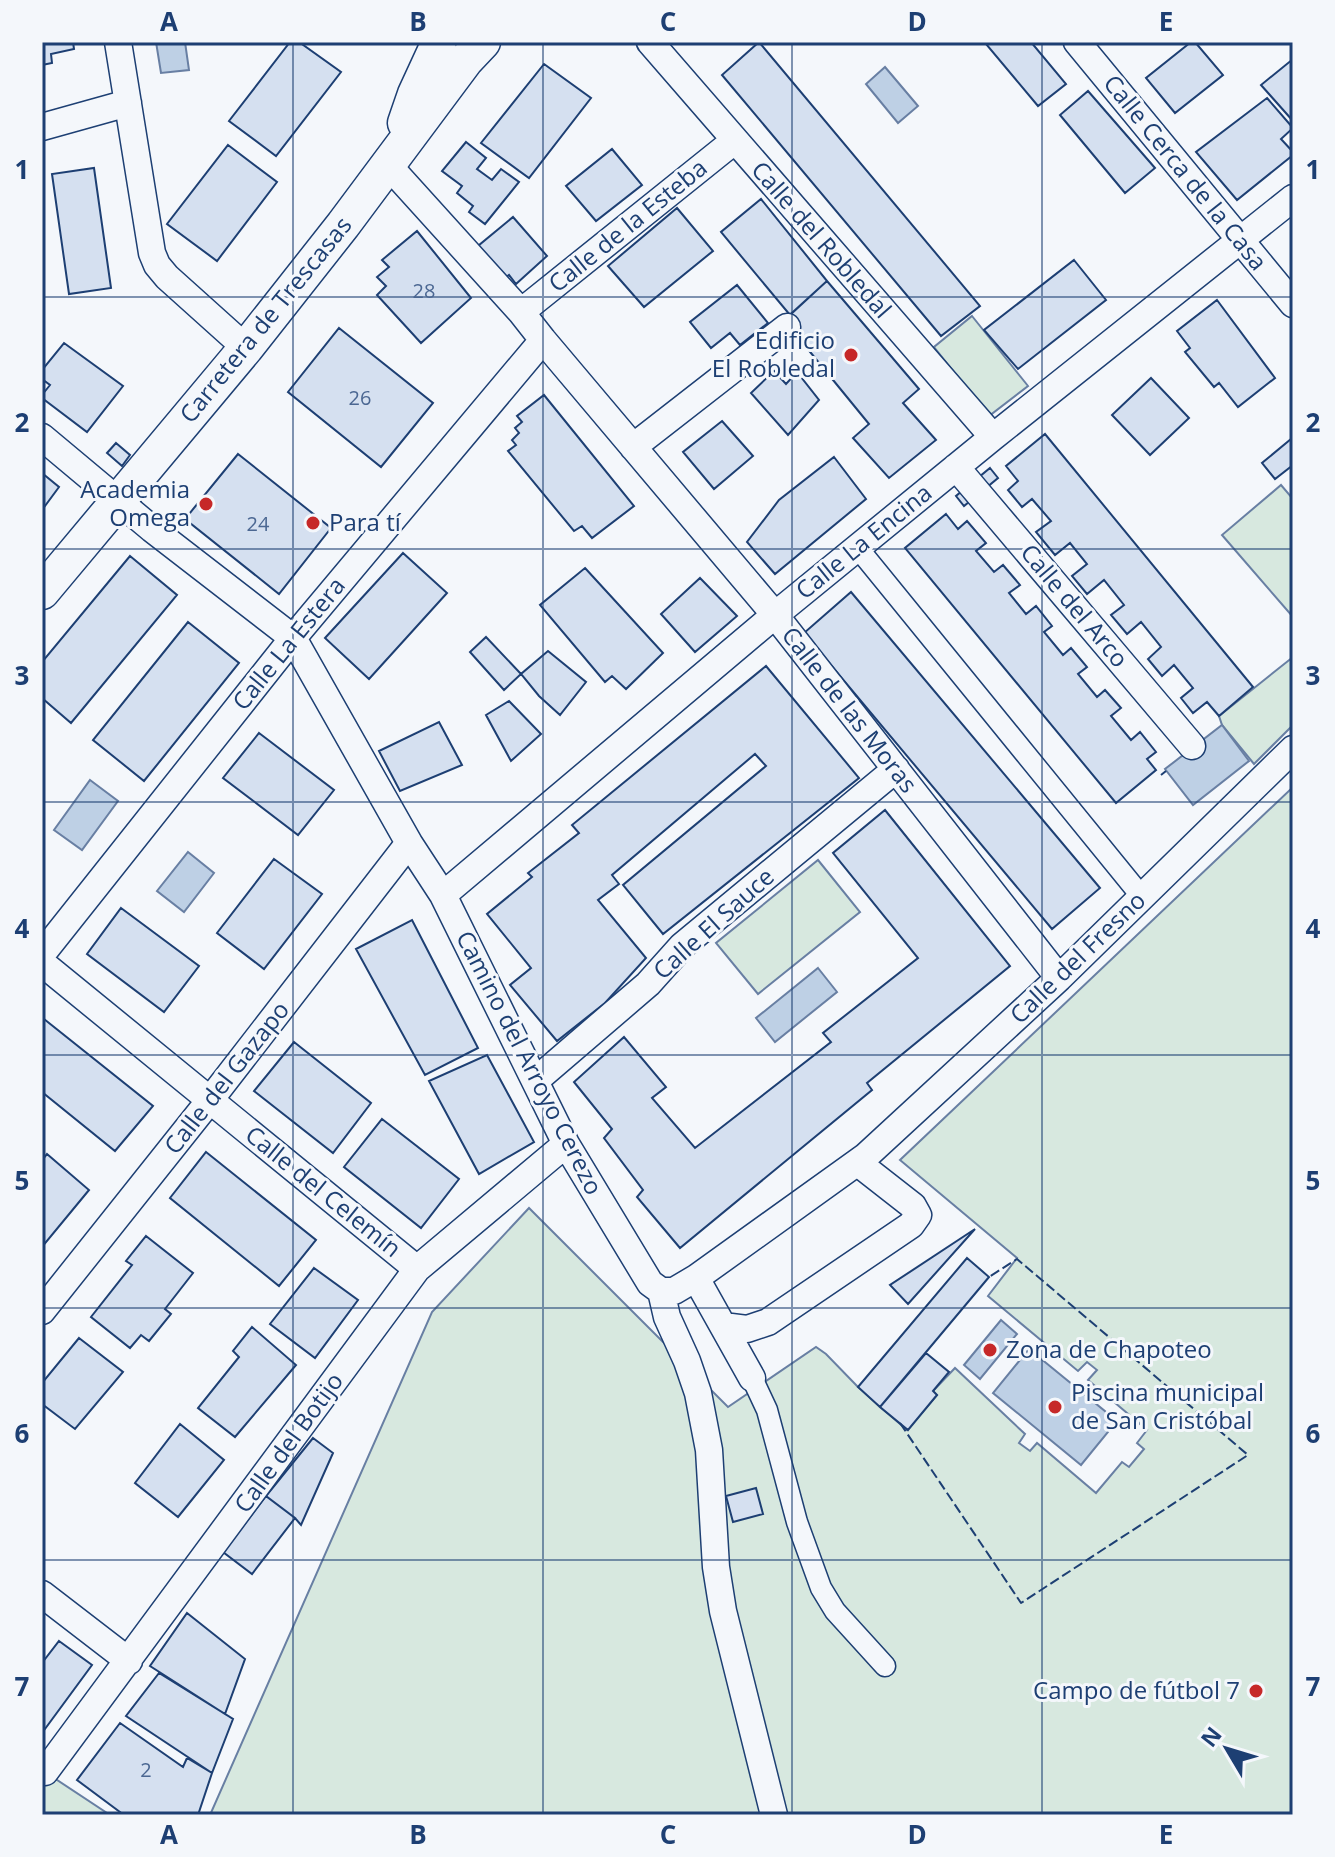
<svg xmlns="http://www.w3.org/2000/svg" width="1335" height="1857" viewBox="0 0 1335 1857" font-family="'Open Sans',sans-serif">
<style>
.green{fill:#d7e8df;stroke:#687fa3;stroke-width:2}
.water{fill:#bed0e5;stroke:#687fa3;stroke-width:2}
.building{fill:#d5e0f0;stroke:#1d3f73;stroke-width:2}
.lines{fill:none;stroke-linecap:round;stroke-linejoin:round}
.pedestrian-casing{stroke:#1d3f73;stroke-width:23}
.minor-casing{stroke:#1d3f73;stroke-width:29}
.tertiary-casing{stroke:#1d3f73;stroke-width:37}
.pedestrian{stroke:#f4f7fb;stroke-width:20}
.minor{stroke:#f4f7fb;stroke-width:26}
.tertiary{stroke:#f4f7fb;stroke-width:34}
.fence{stroke:#1d3f73;stroke-width:2;stroke-dasharray:10 4;stroke-linecap:butt}
.grid{fill:none;stroke:#1d3f73;stroke-width:2;stroke-opacity:0.55}
.poi-dot{fill:#c62828;stroke:#f4f7fb;stroke-width:3}
.labels{text-anchor:middle;stroke-width:6;stroke-linejoin:round;paint-order:stroke}
.number-label{font-size:20px;fill:#4b6792}
.street-label{font-size:24px;fill:#1d3f73;stroke:#f4f7fb}
.poi-label{font-size:24px;fill:#1d3f73;stroke:#f4f7fb;text-anchor:end}
.neatline{fill:none;stroke:#1d3f73;stroke-width:3}
.grid-label{font-size:26px;text-anchor:middle;font-weight:bold;fill:#1d3f73}
</style>
<rect width="100%" height="100%" fill="#f4f7fb"/>
<path class="green" d="M972,316L1028,386L989,416L934,347Z
M1281,485L1293,499V617L1222,535Z
M1293,657V725L1254,764L1222,725L1219,716Z
M1293,787V1815H210L432,1312L529,1208L728,1407L816,1347L826,1354L858,1387L907,1430L937,1395L933,1391L955,1368L1025,1434L1019,1443L1030,1451L1037,1443L1096,1493L1122,1462L1129,1467L1144,1449L1137,1443L1147,1430L1088,1380L1097,1370L1087,1362L1078,1371L988,1296L1017,1258L900,1160Z
M818,860L860,912L758,994L716,943Z
M42,1770L45,1772L110,1815H42Z"/>
<path class="water" d="M156,42H185L189,70L161,73Z
M885,67L918,106L898,123L866,84Z
M1222,725L1249,761L1193,805L1165,769Z
M90,780L118,801L82,850L54,830Z
M188,852L214,873L184,912L157,891Z
M818,968L837,992L775,1042L756,1018Z
M1001,1320L1017,1334L980,1379L964,1365Z
M1029,1349L1117,1421L1081,1465L993,1393Z"/>
<path class="building" d="M42,42H73L74,49L51,54L52,63L42,65Z
M290,42H299L341,72L276,156L229,121Z
M759,42L980,306L941,336L722,75Z
M989,42H1031L1066,84L1038,106L986,44Z
M1191,42H1195L1223,75L1175,113L1146,78Z
M1293,59V121L1261,85Z
M544,64L591,98L529,178L481,143Z
M1088,91L1155,168L1125,193L1060,115Z
M1267,98L1293,128L1281,139L1293,152V155L1237,200L1196,152Z
M466,142L486,158L477,169L492,180L501,169L519,182L485,224L469,212L473,206L457,193L462,186L442,171Z
M228,145L277,182L217,261L167,224Z
M612,149L642,185L596,221L566,186Z
M94,168L111,288L69,294L52,174Z
M761,199L827,281L790,315L721,232Z
M677,208L713,251L644,307L608,266Z
M513,217L547,256L516,284L509,275L505,278L478,246Z
M417,231L471,298L421,343L377,295L386,286L377,277L389,267L382,260Z
M1074,260L1106,300L1018,369L984,330Z
M827,281L919,389L903,403L936,440L889,478L853,438L869,424L784,320Z
M737,285L768,323L740,345L730,333L711,348L690,322Z
M1217,300L1275,378L1238,407L1219,383L1214,387L1185,352L1190,348L1177,331Z
M339,328L433,403L381,467L288,392Z
M64,343L123,386L87,432L42,398V395L50,385L42,379V370Z
M774,371L786,384L797,372L819,400L788,435L751,393Z
M1151,378L1189,418L1150,455L1112,415Z
M544,395L634,506L592,538L582,526L574,531L508,451L516,445L512,440L519,433L515,428L522,422L517,416Z
M722,421L753,456L714,489L683,452Z
M1045,434L1253,687L1219,716L1207,702L1193,713L1181,698L1193,688L1174,665L1162,676L1148,659L1161,647L1141,622L1127,634L1111,615L1124,605L1104,580L1087,594L1072,576L1087,564L1070,543L1055,555L1036,532L1051,521L1032,499L1022,507L1008,490L1018,481L1006,466Z
M1291,439L1293,442V465L1275,479L1262,463Z
M116,443L130,455L122,466L107,453Z
M238,454L331,528L279,594L185,519Z
M834,457L866,499L775,574L747,542L779,500Z
M990,468L998,478L964,506L956,496Z
M42,473L59,487L42,510Z
M946,514L958,529L967,521L986,543L976,551L994,572L1003,565L1020,585L1009,593L1026,614L1036,606L1052,626L1044,632L1063,655L1071,648L1087,667L1078,674L1097,697L1105,690L1121,708L1111,716L1131,740L1140,732L1156,752L1147,759L1156,770L1116,803L905,548Z
M403,553L447,593L369,679L325,638Z
M130,556L177,595L71,723L42,698V662Z
M585,568L663,653L626,689L612,676L605,682L540,605Z
M700,578L737,616L695,652L661,614Z
M851,592L1100,888L1052,929L804,633Z
M188,622L239,663L144,781L93,740Z
M486,637L521,674L504,690L470,652Z
M548,651L586,682L560,715L539,696L521,674Z
M766,666L859,778L663,934L623,885L766,766L755,754L612,875L619,884L598,900L646,958L605,1003L557,1041L510,985L531,968L487,914L532,877L528,873L579,833L572,825Z
M509,701L541,734L511,761L486,715Z
M439,722L462,765L400,791L379,751Z
M259,733L334,790L298,835L223,778Z
M885,810L1010,966L867,1083L872,1090L680,1248L637,1197L643,1190L604,1138L612,1129L574,1082L624,1037L666,1087L652,1098L695,1148L831,1042L823,1033L918,958L833,853Z
M274,859L322,894L264,969L217,933Z
M121,908L199,966L164,1012L87,954Z
M412,920L478,1048L425,1075L356,949Z
M44,1019L153,1106L115,1151L42,1092V1021Z
M294,1042L371,1103L333,1153L254,1091Z
M487,1055L534,1142L479,1174L429,1081Z
M382,1119L459,1179L421,1228L344,1167Z
M206,1152L316,1240L279,1286L170,1198Z
M47,1154L89,1190L42,1247V1160Z
M975,1229L908,1304L890,1285Z
M146,1236L193,1273L165,1309L171,1314L149,1341L141,1335L130,1348L91,1317L132,1265L126,1261Z
M967,1258L989,1277L880,1407L858,1387Z
M314,1268L358,1300L315,1358L270,1324Z
M252,1327L296,1365L235,1437L198,1408L239,1357L233,1351Z
M79,1338L123,1372L75,1429L42,1404V1383Z
M926,1353L949,1372L933,1391L937,1395L908,1430L880,1407Z
M180,1424L224,1460L178,1517L135,1483Z
M313,1438L333,1453L301,1525L295,1518L266,1496Z
M756,1488L763,1514L733,1522L726,1496Z
M266,1496L295,1518L252,1574L223,1552Z
M187,1613L245,1659L225,1714L150,1666Z
M59,1641L92,1665L42,1733V1663Z
M159,1673L233,1719L212,1773L126,1716Z
M159,1673L233,1719L212,1773L126,1716Z
M120,1723L183,1767L187,1758L212,1773L198,1815H124L77,1780Z"/>
<g class="lines">
<defs>
<path id="pedestrian" d="M857,547L1142,897
M752,1378L767,1410L797,1522L821,1588L835,1611L885,1666"/>
<path id="minor" d="M118,42L152,253L157,265L167,277L246,348
M650,42L993,437
M1077,42L1293,304
M42,127L128,103
M388,165L521,312L543,340L775,615L1059,978
M521,312L734,141
M42,437L152,529L293,638L409,843L443,895L566,1144L650,1283L661,1291L667,1317L687,1361L698,1393L709,1450L716,1567L723,1611L774,1815
M633,447L787,327
M956,467L1192,746
M443,895L775,615L993,437L1293,198
M42,954L293,638L543,340
M42,963L417,1269
M535,1081L648,984L682,946L896,769
M696,1278L752,1378
M661,1291H674L696,1278L866,1156L1059,978L1293,749
M42,1311L210,1100L409,843
M723,1326L747,1329L768,1322L911,1225L918,1215L913,1206L858,1163
M42,1594L129,1661
M45,1772L417,1269L566,1144"/>
<path id="tertiary" d="M405,123L415,94L439,42
M42,592L246,348L343,225L466,60L483,42"/>
</defs>
<use href="#pedestrian" class="pedestrian-casing"/>
<use href="#minor" class="minor-casing"/>
<use href="#tertiary" class="tertiary-casing"/>
<use href="#pedestrian" class="pedestrian"/>
<use href="#minor" class="minor"/>
<use href="#tertiary" class="tertiary"/>
<path class="fence" d="M1161,775L1166,771
M900,1423L1021,1603L1248,1455L1017,1259L989,1277"/>
</g>
<path class="grid" d="M293,42V1815M543,42V1815M792,42V1815M1042,42V1815M42,297H1293M42,549H1293M42,802H1293M42,1055H1293M42,1308H1293M42,1560H1293"/>
<g class="poi-dot">
<circle cx="851" cy="355" r="8"/>
<circle cx="206" cy="504" r="8"/>
<circle cx="313" cy="523" r="8"/>
<circle cx="990" cy="1350" r="8"/>
<circle cx="1055" cy="1407" r="8"/>
<circle cx="1256" cy="1691" r="8"/>
</g>
<g class="labels">
<g class="number-label">
<text x="424" y="298">28</text>
<text x="360" y="405">26</text>
<text x="258" y="531">24</text>
<text x="146" y="1777">2</text>
</g>
<g class="street-label">
<text transform="translate(1185 173) rotate(51)" y="8">Calle Cerca de la Casa</text>
<text transform="translate(628 226) rotate(-39)" y="8">Calle de la Esteba</text>
<text transform="translate(821 240) rotate(49)" y="8">Calle del Robledal</text>
<text transform="translate(266 320) rotate(-51)" y="8">Carretera de Trescasas</text>
<text transform="translate(864 542) rotate(-39)" y="8">Calle La Encina</text>
<text transform="translate(1074 606) rotate(50)" y="8">Calle del Arco</text>
<text transform="translate(289 644) rotate(-51)" y="8">Calle La Estera</text>
<text transform="translate(849 710) rotate(52)" y="8">Calle de las Moras</text>
<text transform="translate(714 924) rotate(-42)" y="8">Calle El Sauce</text>
<text transform="translate(1078 958) rotate(-44)" y="8">Calle del Fresno</text>
<text transform="translate(529 1063) rotate(63)" y="8">Camino del Arroyo Cerezo</text>
<text transform="translate(227 1078) rotate(-52)" y="8">Calle del Gazapo</text>
<text transform="translate(323 1192) rotate(39)" y="8">Calle del Celemín</text>
<text transform="translate(289 1443) rotate(-54)" y="8">Calle del Botijo</text>
</g>
<g class="poi-label">
<text x="835" y="349">Edificio<tspan x="835" dy="28">El Robledal</tspan></text>
<text x="190" y="498">Academia<tspan x="190" dy="28">Omega</tspan></text>
<text x="329" y="531" text-anchor="start">Para tí</text>
<text x="1006" y="1358" text-anchor="start">Zona de Chapoteo</text>
<text x="1071" y="1401" text-anchor="start">Piscina municipal<tspan x="1071" dy="28">de San Cristóbal</tspan></text>
<text x="1240" y="1699">Campo de fútbol 7</text>
</g>
</g>
<rect width="1335" height="1857" fill="none" stroke="#f4f7fb" stroke-width="88"/>
<g transform="translate(1227 1749) rotate(308)" stroke="#f4f7fb" stroke-width="6" paint-order="stroke">
<path d="M0-6L14 30L0 20L-14 30Z" fill="#1d3f73"/>
<text y="-12" font-size="22" font-weight="bold" text-anchor="middle" fill="#1d3f73">N</text>
</g>
<rect x="44" y="44" width="1247" height="1769" class="neatline"/>
<g class="grid-label">
<text x="169" y="31">A</text>
<text x="418" y="31">B</text>
<text x="668" y="31">C</text>
<text x="917" y="31">D</text>
<text x="1166" y="31">E</text>
<text x="22" y="179">1</text>
<text x="1313" y="179">1</text>
<text x="22" y="432">2</text>
<text x="1313" y="432">2</text>
<text x="22" y="685">3</text>
<text x="1313" y="685">3</text>
<text x="22" y="938">4</text>
<text x="1313" y="938">4</text>
<text x="22" y="1190">5</text>
<text x="1313" y="1190">5</text>
<text x="22" y="1443">6</text>
<text x="1313" y="1443">6</text>
<text x="22" y="1696">7</text>
<text x="1313" y="1696">7</text>
<text x="169" y="1844">A</text>
<text x="418" y="1844">B</text>
<text x="668" y="1844">C</text>
<text x="917" y="1844">D</text>
<text x="1166" y="1844">E</text>
</g>
</svg>
